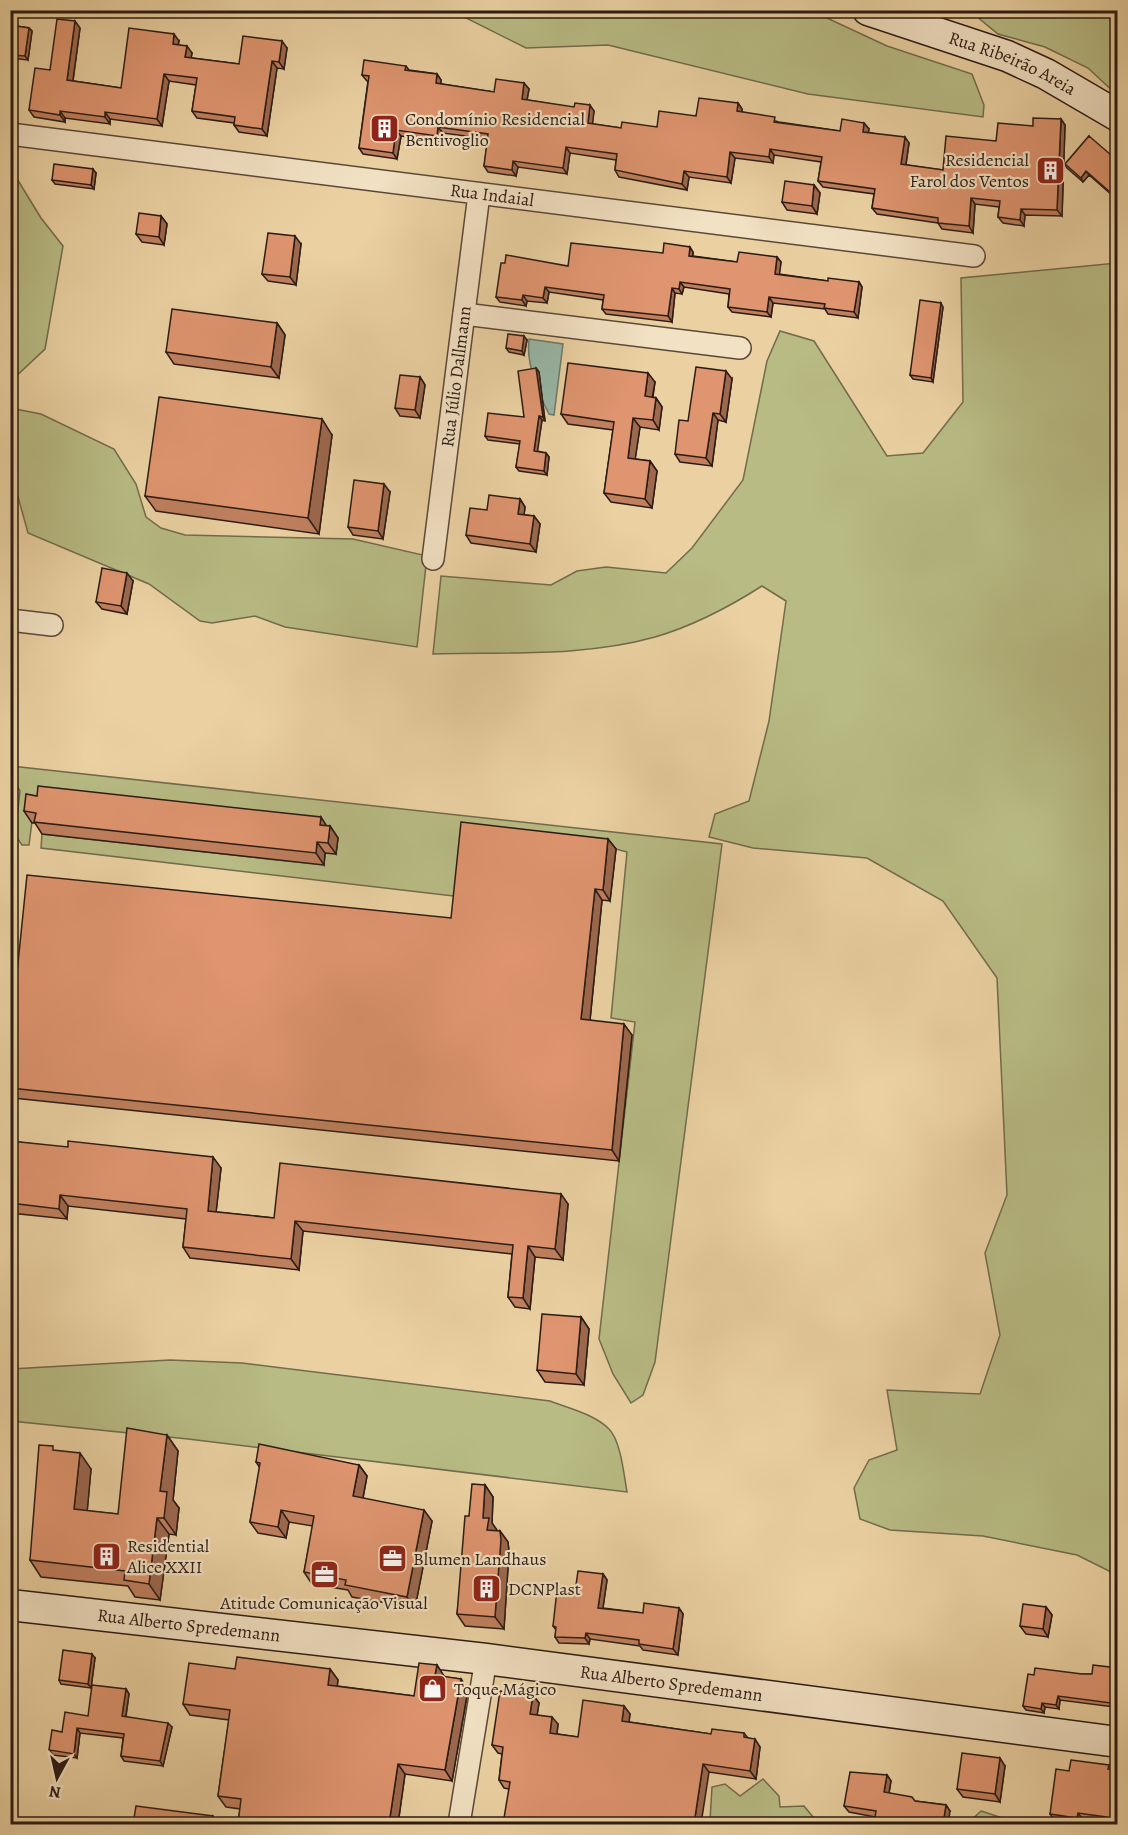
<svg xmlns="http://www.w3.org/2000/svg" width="1128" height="1835" viewBox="0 0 1128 1835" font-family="Alegreya,serif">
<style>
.green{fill:#b8bb84;stroke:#726b4c;stroke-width:1.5}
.water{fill:#98b7a8;stroke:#6c796d;stroke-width:1.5}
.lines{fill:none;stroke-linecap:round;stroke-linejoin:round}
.street-casing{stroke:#5b4838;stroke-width:24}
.secondary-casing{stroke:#2b1b14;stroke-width:33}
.street{stroke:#f2e1c3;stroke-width:21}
.secondary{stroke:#f2e1c3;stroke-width:30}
.wall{fill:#c0805f;stroke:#2b1b14;stroke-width:1.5}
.shaded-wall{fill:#9c684e;stroke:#2b1b14;stroke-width:1.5}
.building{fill:#df956f;stroke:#2b1b14;stroke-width:1.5}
.labels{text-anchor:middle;stroke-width:4.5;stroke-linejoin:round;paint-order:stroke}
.street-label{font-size:18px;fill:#2b1b14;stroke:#f2e1c3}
.poi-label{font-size:18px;fill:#2b1b14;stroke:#f2e1c3;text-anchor:start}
</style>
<rect width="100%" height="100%" fill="#ebd1a2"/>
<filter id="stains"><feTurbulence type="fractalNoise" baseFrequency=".00333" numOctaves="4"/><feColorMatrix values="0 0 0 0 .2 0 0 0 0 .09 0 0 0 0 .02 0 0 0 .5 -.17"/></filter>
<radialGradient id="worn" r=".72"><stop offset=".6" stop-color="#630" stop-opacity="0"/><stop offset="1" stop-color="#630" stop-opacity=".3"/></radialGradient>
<path class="green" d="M457,11H812L887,46L972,74L984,105L983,117L808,94L608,45L526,48L456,13Z
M970,11H1117V95L1088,68L1045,47L998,34Z
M11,169L41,218L63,246L45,349L11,381Z
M1117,263L1118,1572L1113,1573L1077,1555L983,1536L890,1530L860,1519L854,1488L869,1460L897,1450L887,1390L980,1394L1000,1335L985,1253L1007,1195L997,978L943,901L867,858L753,848L709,837L715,814L749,801L769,721L786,601L762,586C729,607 693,626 655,637C584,657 506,652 433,654L441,576L551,585L577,571L606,567L666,573L692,548L743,480L767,361L780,331L814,341L887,456L923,453L963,402L961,278Z
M10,408L41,414L114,449L136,484L146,517L161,528L185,535L353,539L427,556L417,647L285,627L255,616L212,623L200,621L149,584L28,533L15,486V455L11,454Z
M11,766L722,844L655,1362L643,1395L631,1403L613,1374L599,1339L635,1022L611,1018L627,852L616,849L462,897L41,848L42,834L323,865L325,853L336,854L34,806L29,845H22L15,835L20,791L11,776Z
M170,1360L242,1363L550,1401C568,1408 594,1414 609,1429C621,1441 624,1476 627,1492L188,1439L11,1421V1369Z
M763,1779L779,1796L780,1807L804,1806L819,1824H714L710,1820L712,1787L725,1784L740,1796Z
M981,1811L1021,1824H967Z"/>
<path class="water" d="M529,339L563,344L554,415L549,414C538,393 526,363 529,339Z"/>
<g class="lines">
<defs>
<g id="street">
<path id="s1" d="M10,134L974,256"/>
<path d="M464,314L740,348"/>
<path id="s2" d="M433,559L479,194"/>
<path d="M10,620L52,625"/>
<path d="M459,1824L486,1659"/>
</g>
<g id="secondary">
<path id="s3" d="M868,10L1007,56L1046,74L1118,116"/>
<path id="s4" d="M10,1605L486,1659L1118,1742"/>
</g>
</defs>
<use href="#street" class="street-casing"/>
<use href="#secondary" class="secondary-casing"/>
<use href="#street" class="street"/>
<use href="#secondary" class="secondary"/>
</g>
<path class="wall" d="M10,25L29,28L32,31L28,60L10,58Z
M80,28L73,81L121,88L179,41L178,45L192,53L191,58L239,64L287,48L284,69L277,68L267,136L239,132L234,125V123L197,118L192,111L196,85L169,81L162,126L110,119V124L65,118V122L34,117L29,110L50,70Z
M406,66L409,70L437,74L441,80V84L494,92L524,83L529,89L527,100L594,111L592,124L621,128L657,127L738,103L742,109V112L779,122L840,131L864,123L869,129L868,132L909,143L906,165L943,170L996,141L1033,126L1061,119L1065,125L1062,216L1025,215L1024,226L1003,223L998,217L999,207L975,204L973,233L942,229L938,223L877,214L872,208L874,194L823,187L818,181L821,162L774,155L773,163L735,158L731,183L689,177L687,190L619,177L615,170L616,160L570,153L567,174L518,167L516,176L488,172L484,166L488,139L443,133L441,142L401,136L397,159L363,154L359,148L368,81H367L362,75Z
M1089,136L1113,196L1089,175L1083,182L1067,168L1065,164Z
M96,173L94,189L55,184L52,180Z
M814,185L820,193L817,214L787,210L782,202Z
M161,216L167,224L164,245L142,242L136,234Z
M301,244L296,285L268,281L262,274Z
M693,252V256L737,262L777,257L781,262L779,274L828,281L859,282L862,287L858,318L828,314L825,309L773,303L771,317L732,312L728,307L729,294L684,287L682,294L675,293L672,322L606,314L602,309L603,300L549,292L547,303L527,301L526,306L500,302L496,297L568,266L663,253Z
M943,307L933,382L913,379L910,375Z
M277,323L285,335L279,378L174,364L166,352Z
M527,340L524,355L509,352L506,348Z
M536,368L539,372L545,421L542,420L537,451L546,453L549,457L547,475L519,471L516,467L520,444L488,440L485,436L524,417Z
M420,377L425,385L420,418L400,416L395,408Z
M732,379L726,422L718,420L712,466L680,462L675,454Z
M655,382L653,397L656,398L662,407L659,430L640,427L635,459L650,461L657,471L652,508L611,502L604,493L613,430L568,424L561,414Z
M332,435L319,534L156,511L145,496Z
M390,492L383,539L353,535L348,527Z
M520,499L525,507L524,515L534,516L540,524L536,552L471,543L466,535L487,510Z
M133,581L127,614L102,609L96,602Z
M24,811L330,826L338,838L336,854L325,853L324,865L42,834L35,823H32Z
M608,839L616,849L610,901L602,900L590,1020L632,1035L619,1161L13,1098L10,1094V1041L451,918Z
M10,1141L221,1168L216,1212L274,1218L568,1204L563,1260L535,1257L530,1309L515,1307L508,1297L512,1254L303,1231L299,1270L190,1258L183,1247L186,1219L68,1206L67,1219L10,1213Z
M581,1317L589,1329L584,1385L545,1382L537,1370Z
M167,1435L178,1451L173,1500L179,1508L176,1535L169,1534L160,1600L135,1597L128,1586L41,1577L30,1560L56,1451L91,1469L87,1511L118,1514Z
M256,1462L359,1465L367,1476L363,1498L432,1521L415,1608L352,1597L348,1590L312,1584L304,1572L313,1526L289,1522L286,1538L258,1533L250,1522L260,1468Z
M485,1485L493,1497L492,1523L497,1531H500L508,1542L509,1552L504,1629L465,1626L457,1614L469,1516Z
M603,1574L607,1580L603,1608L643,1613L679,1608L683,1614L678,1655L643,1650L640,1646L590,1639L589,1644L559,1643L555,1637L556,1630L553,1626L575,1592Z
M1046,1607L1052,1615L1048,1637L1026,1634L1020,1626Z
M95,1658L91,1688L61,1684L59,1680Z
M437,1665L444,1677L461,1679L468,1690L452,1781L405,1774L398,1824H238L240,1809L226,1807L218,1796L229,1720L190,1715L183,1704L235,1669H330L338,1680L337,1686L414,1696Z
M1118,1668V1691H1116L1114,1707L1060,1700L1059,1709L1045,1707L1044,1713L1026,1710L1023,1706L1034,1675L1092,1674Z
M126,1689L129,1694L126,1717L172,1727L163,1766L124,1761L121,1756L123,1738L80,1733L77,1758L53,1755L49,1750L62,1732L88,1716Z
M533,1695L539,1703L537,1715L558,1724L557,1734L578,1737L624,1706L630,1714L629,1722L711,1734L744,1733L748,1738L760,1747L756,1779L709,1772L509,1789L504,1788L499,1780L502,1754L498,1753L492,1745Z
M1109,1765L1112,1769L1105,1823L1083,1820L1082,1824H1077L1055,1821L1050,1814L1069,1771Z
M1005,1766L1000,1802L963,1797L957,1789Z
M887,1775L891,1781L889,1793L915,1801L946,1805L950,1811L875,1817L849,1812L844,1806Z"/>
<path class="shaded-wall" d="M75,21L80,28L72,87L67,80Z
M29,28L32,31L28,60L25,56Z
M174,34L179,41L177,51L173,44Z
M282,41L287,48L284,69L279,62Z
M187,46L192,53L190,64L185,57Z
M272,61L277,68L267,136L262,129Z
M164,74L169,81L162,126L157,119Z
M437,74L441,80L440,89L436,83Z
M524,83L529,89L526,105L522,99Z
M738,103L742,109L741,117L737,111Z
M590,105L594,111L592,129L588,123Z
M60,111L65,118V122L60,115Z
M105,112L110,119V124L105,117Z
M1061,119L1065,125L1062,216L1057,210Z
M864,123L869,129L867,138L863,132Z
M438,127L443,133L441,142L437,136Z
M396,130L401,136L397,159L393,153Z
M905,137L909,143L905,170L901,164Z
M566,147L570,153L567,174L563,168Z
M770,149L774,155L773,163L769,157Z
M730,152L735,158L731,183L727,177Z
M513,161L518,167L516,176L512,170Z
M93,169L96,173L94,189L91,185Z
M684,171L689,177L687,190L682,184Z
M1086,171L1089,175L1083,182L1081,178Z
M1118,184V191L1113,196L1110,192Z
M814,185L820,193L817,214L812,206Z
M971,198L975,204L973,233L969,226Z
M1021,209L1025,215L1024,226L1020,220Z
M161,216L167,224L164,245L159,237Z
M295,236L301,244L296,285L290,277Z
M690,247L693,252L692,261L689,256Z
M777,257L781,262L779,279L775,274Z
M680,282L684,287L682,294L679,289Z
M859,282L862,287L858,318L854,312Z
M545,287L549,292L547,303L543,298Z
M672,288L675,293L672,322L668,316Z
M523,295L527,301L526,306L522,300Z
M769,297L773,303L771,317L767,312Z
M941,303L943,307L933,382L931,378Z
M277,323L285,335L279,378L271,367Z
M524,336L527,340L524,355L522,351Z
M536,368L539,372L545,421L543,417Z
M726,371L732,379L726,422L720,414Z
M648,373L655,382L651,405L645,396Z
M420,377L425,385L420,418L415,410Z
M656,398L662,407L659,430L653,420Z
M713,413L718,420L712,466L706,458Z
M539,416L542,420L537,455L534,451Z
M633,418L640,427L634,467L628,458Z
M322,419L332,435L319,534L308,518Z
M546,453L549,457L547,475L544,471Z
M650,461L657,471L652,508L645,499Z
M384,484L390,492L383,539L378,531Z
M520,499L525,507L523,522L518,514Z
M534,516L540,524L536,552L530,544Z
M127,573L133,581L127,614L121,606Z
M12,644L15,649L10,681V653Z
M321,817L328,828L320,825Z
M330,826L338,838L336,854L328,843Z
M608,839L616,849L610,901L603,890Z
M317,842L325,853L324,865L316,853Z
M595,889L602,900L589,1030L581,1019Z
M624,1024L632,1035L619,1161L612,1150Z
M213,1157L221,1168L215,1222L208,1211Z
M561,1194L568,1204L563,1260L555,1249Z
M60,1195L68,1206L67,1219L59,1209Z
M295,1221L303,1231L299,1270L291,1259Z
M528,1246L535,1257L530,1309L523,1298Z
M581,1317L589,1329L584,1385L576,1374Z
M167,1435L178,1451L173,1500L179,1508L176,1535L164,1518L160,1491Z
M80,1453L91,1469L86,1525L74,1509Z
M359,1465L367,1476L361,1508L353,1496Z
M485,1485L493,1497L492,1523L497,1530L496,1542L487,1530L483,1518Z
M281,1510L289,1522L286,1538L278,1527Z
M424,1510L432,1521L415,1608L407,1597Z
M157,1518L169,1534L160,1600L149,1584Z
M500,1531L508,1542L509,1552L504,1629L495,1617Z
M603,1574L607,1580L602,1614L598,1608Z
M1046,1607L1052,1615L1048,1637L1043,1629Z
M679,1608L683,1614L678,1655L673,1649Z
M586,1633L590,1639L589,1644L585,1638Z
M12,1640L15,1645L10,1681V1650Z
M92,1654L95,1658L91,1688L88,1684Z
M437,1665L444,1676L443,1686L435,1675Z
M330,1669L338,1680L336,1696L328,1685Z
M461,1679L468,1690L452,1781L445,1770Z
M1113,1687L1116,1691L1114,1707L1111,1703Z
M126,1689L129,1694L125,1721L122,1716Z
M533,1695L539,1703L536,1722L530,1714Z
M1058,1696L1060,1700L1059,1709L1056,1705Z
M1042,1703L1045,1707L1044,1713L1041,1709Z
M624,1706L630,1714L628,1729L622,1721Z
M552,1717L558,1724L556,1741L550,1733Z
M168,1723L172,1727L163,1766L160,1761Z
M77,1728L80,1733L77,1758L74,1754Z
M755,1739L760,1747L756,1779L750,1771Z
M1000,1758L1005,1766L1000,1802L995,1794Z
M398,1764L405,1774L398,1824H389Z
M703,1764L709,1772L701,1824H694Z
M887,1775L891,1781L888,1798L884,1792Z
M946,1805L950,1811L948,1824H943Z
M1078,1813L1083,1820L1082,1824L1077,1818Z
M213,1816L217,1821V1824H212Z"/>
<path class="building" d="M57,19L75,21L67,80L121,88L129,28L174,34L173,44L187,46L185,57L239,64L243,36L282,41L279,62L272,61L262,129L234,125L235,117L192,111L197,78L164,74L157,119L105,112V117L60,111V115L29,110L35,68L50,70Z
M10,25L29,28L25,56L10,55Z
M364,60L406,66L405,70L437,74L436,83L494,92L496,79L524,83L522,99L574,107L575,103L590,105L588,123L621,128L622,122L657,127L659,111L696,116L699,98L738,103L737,111L775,117L774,122L840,131L842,119L864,123L863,132L905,137L901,164L943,170L946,136L996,141L998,123L1033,126V118L1061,119L1057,210L1021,209L1020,220L998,217L1000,201L971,198L969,226L938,223V218L872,208L875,189L818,181L822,157L770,149L769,157L730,152L727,177L684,171L682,184L615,170L617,154L566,147L563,168L513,161L512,170L484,166L488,134L438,127L437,136L396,130L393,153L359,148L369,76L362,75Z
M1089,136L1118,161V184L1110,192L1086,171L1081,178L1065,164Z
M54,164L93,169L91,185L52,180Z
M785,181L814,185L812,206L782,202Z
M139,213L161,216L159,237L136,234Z
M268,233L295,236L290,277L262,274Z
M571,243L663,253L664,243L690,247L689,256L737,262L739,252L777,257L775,274L828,281V278L859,282L854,312L824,308L825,304L769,297L767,312L728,307L730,289L680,282L679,289L672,288L668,316L602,309L604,295L545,287L543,298L523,295L522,300L496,297L501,263H505L506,255L568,266Z
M920,300L941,303L931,378L910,375Z
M172,309L277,323L271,367L166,352Z
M508,334L524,336L522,351L506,348Z
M568,363L648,373L645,396L656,398L653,420L633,418L628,458L650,461L645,499L604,493L614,422L561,414Z
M696,367L726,371L720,414L713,413L706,458L675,454L679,420L688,421Z
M536,368L543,417L539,416L534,451L546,453L544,471L516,467L520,441L485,436L488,413L524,417L518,371Z
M400,375L420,377L415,410L395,408Z
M159,397L322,419L308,518L145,496Z
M354,480L384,484L378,531L348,527Z
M489,495L520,499L518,514L534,516L530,544L466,535L470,508L487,510Z
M102,568L127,573L121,606L96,602Z
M38,786L321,817L320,825L330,826L328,843L317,842L316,853L34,822L36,813L24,811L26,794L37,796Z
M461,822L608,839L603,890L595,889L581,1019L624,1024L612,1150L10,1088V1041L27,875L451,918Z
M10,1141L68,1147V1141L213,1157L208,1211L274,1218L280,1163L561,1194L555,1249L528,1246L523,1298L508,1297L513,1245L295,1221L291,1259L183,1247L187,1209L60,1195L59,1209L10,1203Z
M542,1314L581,1317L576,1374L537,1370Z
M127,1428L167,1435L160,1491L167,1492L164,1518H157L149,1584L124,1580L125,1571L30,1560L39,1445L53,1446V1450L80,1453L74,1509L118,1514Z
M259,1444L359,1465L353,1496L424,1510L407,1597L345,1585L346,1580L304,1572L314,1516L281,1510L278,1527L250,1522L260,1463L256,1462Z
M472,1484L485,1485L483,1518H489L487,1530L500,1531L501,1540L495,1617L457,1614L465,1516H469Z
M578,1571L603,1574L598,1608L643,1613L644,1603L679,1608L673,1649L639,1644V1640L586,1633L585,1638L555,1637L556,1627L553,1626L557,1590L575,1592Z
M1023,1604L1046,1607L1043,1629L1020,1626Z
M63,1650L92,1654L88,1684L59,1680Z
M237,1657L330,1669L328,1685L414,1696L419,1663L437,1665L435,1675L461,1679L445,1770L398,1764L389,1824H238L241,1799L218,1796L230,1710L183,1704L189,1663L235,1669Z
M1093,1665L1118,1668V1688L1113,1687L1111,1703L1058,1696L1056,1705L1042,1703L1041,1709L1023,1706L1028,1674L1034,1675L1035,1668L1082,1674H1092Z
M92,1685L126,1689L122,1716L168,1723L160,1761L121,1756L124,1734L77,1728L74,1754L49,1750L52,1730L62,1732L65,1712L88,1716Z
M500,1691L533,1695L530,1714L552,1717L550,1733L578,1737L583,1700L624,1706L622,1721L711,1734L712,1729L744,1733V1737L755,1739L750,1771L703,1764L694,1824H503L510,1782L499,1780L503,1747L492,1745Z
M962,1753L1000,1758L995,1794L957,1789Z
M1071,1760L1109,1765L1108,1769L1118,1770V1824H1105L1106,1817L1078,1813L1077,1818L1050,1814L1056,1769L1069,1771Z
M850,1772L887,1775L884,1792L912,1797L915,1801L946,1805L943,1824H874L876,1811L844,1806Z
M136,1806L213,1816L212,1824H133Z"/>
<defs>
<symbol id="building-square" viewBox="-11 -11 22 22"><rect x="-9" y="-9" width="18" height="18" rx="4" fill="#8f2418" stroke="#f2e1c3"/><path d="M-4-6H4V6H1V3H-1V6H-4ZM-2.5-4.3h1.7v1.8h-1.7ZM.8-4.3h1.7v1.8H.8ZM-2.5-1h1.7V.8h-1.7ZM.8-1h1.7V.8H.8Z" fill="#fff"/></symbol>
<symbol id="office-square" viewBox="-11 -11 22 22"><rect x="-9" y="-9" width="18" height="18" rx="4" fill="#8f2418" stroke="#f2e1c3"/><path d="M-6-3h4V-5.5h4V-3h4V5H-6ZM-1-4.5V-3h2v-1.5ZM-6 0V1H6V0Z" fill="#fff"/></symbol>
<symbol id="shop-square" viewBox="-11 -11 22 22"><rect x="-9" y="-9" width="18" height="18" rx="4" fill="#8f2418" stroke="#f2e1c3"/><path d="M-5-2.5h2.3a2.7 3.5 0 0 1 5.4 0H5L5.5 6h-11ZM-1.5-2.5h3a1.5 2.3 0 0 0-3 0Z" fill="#fff"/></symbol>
</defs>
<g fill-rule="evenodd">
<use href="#building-square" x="368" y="112" width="33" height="33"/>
<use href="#building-square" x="1034" y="154" width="33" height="33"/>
<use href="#building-square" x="90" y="1540" width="33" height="33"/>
<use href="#office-square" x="376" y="1542" width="33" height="33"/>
<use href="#office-square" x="308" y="1558" width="33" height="33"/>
<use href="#building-square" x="470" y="1572" width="33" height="33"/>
<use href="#shop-square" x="416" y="1672" width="33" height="33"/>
</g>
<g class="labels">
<g class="street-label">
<text dy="6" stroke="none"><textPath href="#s3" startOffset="154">Rua Ribeirão Areia</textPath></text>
<text dy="6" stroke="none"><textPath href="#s1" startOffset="486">Rua Indaial</textPath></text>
<text dy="6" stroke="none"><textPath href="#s2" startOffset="184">Rua Júlio Dallmann</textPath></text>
<text dy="6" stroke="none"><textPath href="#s4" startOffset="180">Rua Alberto Spredemann</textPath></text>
<text dy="6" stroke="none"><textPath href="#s4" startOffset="666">Rua Alberto Spredemann</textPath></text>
</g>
<g class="poi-label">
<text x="405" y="125">Condomínio Residencial<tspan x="405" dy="21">Bentivoglio</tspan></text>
<text x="1029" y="166" text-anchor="end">Residencial<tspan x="1029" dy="21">Farol dos Ventos</tspan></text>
<text x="127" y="1552">Residential<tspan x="127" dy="21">Alice XXII</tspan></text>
<text x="413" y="1565">Blumen Landhaus</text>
<text x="508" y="1595">DCNPlast</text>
<text x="324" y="1609" text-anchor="middle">Atitude Comunicação Visual</text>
<text x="454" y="1695">Toque Mágico</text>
</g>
</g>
<rect width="1128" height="1835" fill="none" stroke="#ebd1a2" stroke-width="36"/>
<rect x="12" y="12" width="1104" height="1811" fill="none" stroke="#2b1b14" stroke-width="3"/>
<rect x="18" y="18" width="1092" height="1799" fill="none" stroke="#2b1b14" stroke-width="1.5"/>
<g transform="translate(57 1778) rotate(188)" stroke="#f2e1c3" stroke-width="4.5" paint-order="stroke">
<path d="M0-4.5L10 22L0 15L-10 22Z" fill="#2b1b14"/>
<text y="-9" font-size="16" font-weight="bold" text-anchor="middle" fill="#2b1b14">N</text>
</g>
<rect width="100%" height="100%" filter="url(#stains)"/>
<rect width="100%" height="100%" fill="url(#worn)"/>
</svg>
